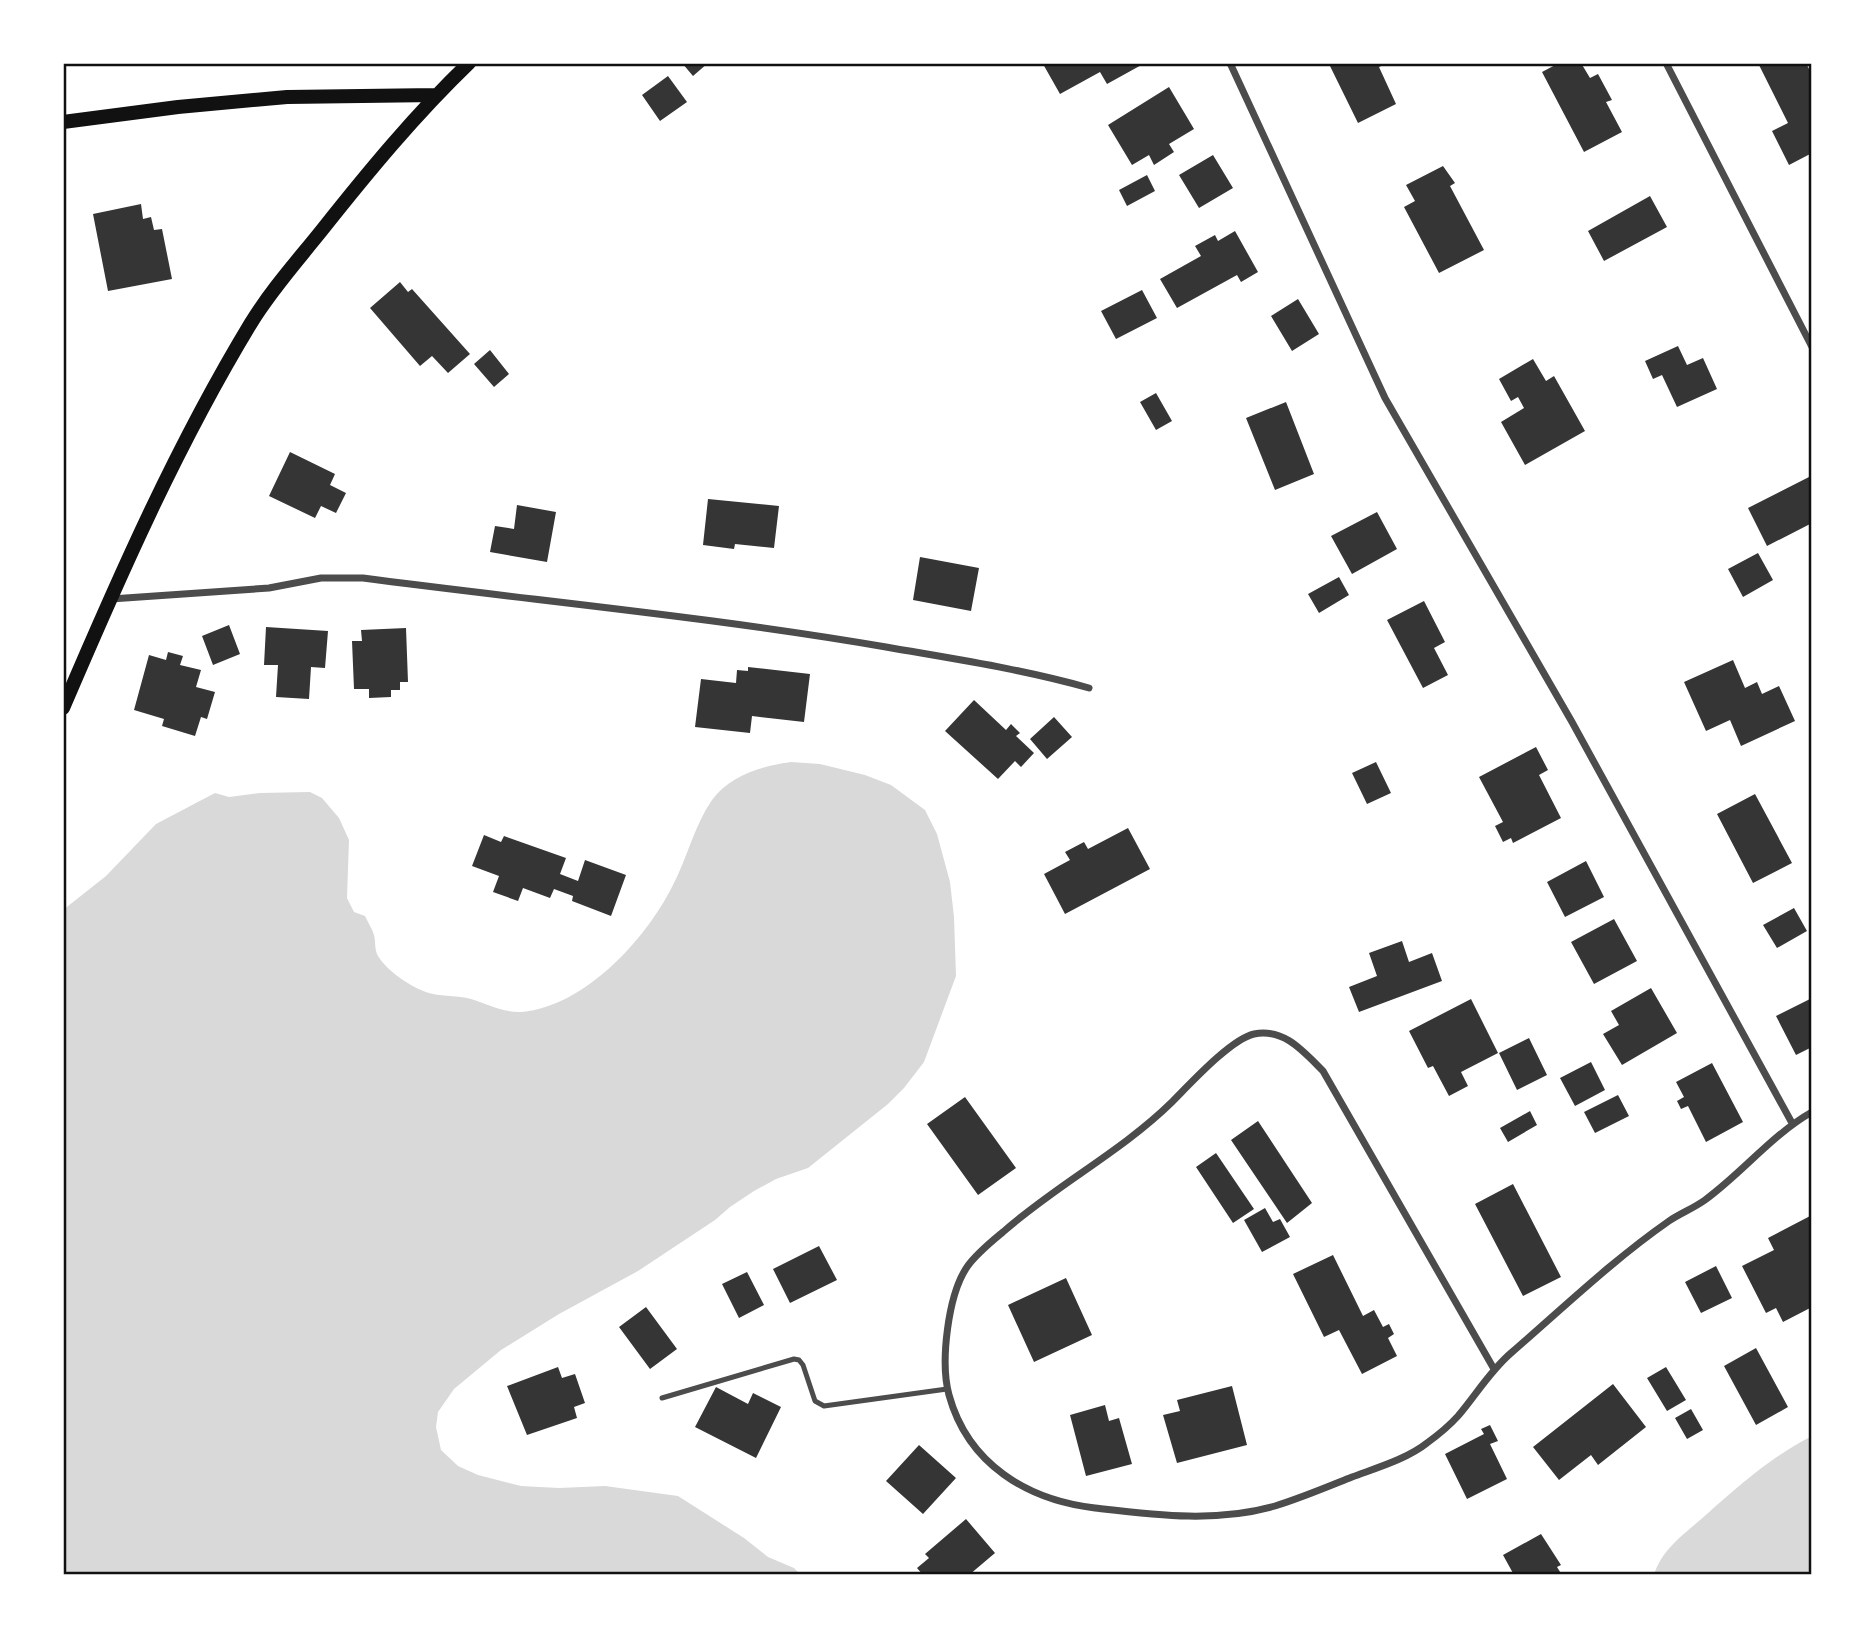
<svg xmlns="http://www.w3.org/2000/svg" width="1875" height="1638" viewBox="0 0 1875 1638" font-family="'Nunito Sans',sans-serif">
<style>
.water{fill:#d9d9d9}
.building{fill:#353535}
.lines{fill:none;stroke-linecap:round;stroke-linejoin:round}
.service{stroke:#4c4c4c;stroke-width:5}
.minor{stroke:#4c4c4c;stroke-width:7}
.secondary{stroke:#111;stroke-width:14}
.neatline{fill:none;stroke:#111;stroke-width:2.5}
</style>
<rect width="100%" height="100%" fill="#fff"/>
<path class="water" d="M791,762L820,764L865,775L891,785L925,810L937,834L950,882L954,917L956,976L924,1062L904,1088L888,1104L808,1168L776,1179L754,1191L730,1207L715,1220L638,1271L559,1314L501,1350L454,1389L438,1412L436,1427L441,1450L458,1466L478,1475L521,1486L559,1488L605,1486L678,1496L744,1538L768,1557L794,1568L801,1575H63V910L106,876L156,824L215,793L229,797L260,793L310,792L322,798L339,818L349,840L347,898L354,912L365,916C368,922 372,929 374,935C376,943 374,948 378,956C387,971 412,988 429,993C442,997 458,995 471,999C487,1004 504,1013 522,1012C585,1006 645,940 672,887C687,859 694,826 712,800C730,775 762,766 791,762Z
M1812,1436V1575H1654C1662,1548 1687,1532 1707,1514C1741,1484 1771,1457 1812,1436Z"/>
<path class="building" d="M682,63H708L693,76Z
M1044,63H1145L1107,84L1100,72L1060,94L1043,64Z
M1331,63H1388L1379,67L1396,104L1358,123L1329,64Z
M1559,63H1581L1590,78L1598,74L1612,100L1606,102L1622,132L1584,152L1542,72Z
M1758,63H1806L1812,75V153L1789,165L1772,131L1788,123Z
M668,76L687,102L660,121L642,95Z
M1169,87L1194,129L1169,144L1174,152L1154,165L1149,155L1132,165L1108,125Z
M1213,155L1233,188L1199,208L1179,175Z
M1443,166L1455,183L1450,186L1484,250L1439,273L1404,207L1415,201L1406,185Z
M1147,175L1155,191L1127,206L1119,190Z
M1650,196L1667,227L1604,261L1588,231Z
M141,204L143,219L151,217L154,230L162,229L172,279L108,291L93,214Z
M1235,231L1258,272L1241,282L1237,275L1177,308L1160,279L1201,256L1195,246L1215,235L1218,241Z
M400,282L408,292L412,289L470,354L448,373L432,356L420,366L370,308Z
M1142,290L1157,318L1116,339L1101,311Z
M1298,299L1319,334L1292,351L1271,316Z
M1678,346L1687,365L1703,358L1717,389L1677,407L1662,375L1653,379L1645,361Z
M490,350L509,374L494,387L474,364Z
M1533,359L1546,381L1554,376L1585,431L1525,465L1501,422L1524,408L1518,397L1511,401L1499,379Z
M1156,393L1172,421L1156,430L1140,402Z
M1286,402L1314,474L1275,490L1246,418Z
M290,452L335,474L330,485L346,493L336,513L321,506L315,518L269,496Z
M1809,477L1812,483V523L1767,546L1748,508Z
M708,499L779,506L774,548L735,544L734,549L703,545Z
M517,505L556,512L547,562L490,552L495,526L514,529Z
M1377,512L1397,549L1352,574L1331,536Z
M1758,553L1773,580L1743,597L1728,569Z
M920,557L979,568L971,611L913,600Z
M1339,577L1349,595L1319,613L1308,594Z
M1424,601L1445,642L1434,648L1448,675L1423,688L1387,620Z
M229,625L240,654L213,665L202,636Z
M266,627L328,631L325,668L311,667L309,699L276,697L278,665H264Z
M406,628L408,682H400V690H391V697L369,698V689H354L352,641H362L361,630Z
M168,652L183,656L180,665L201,670L196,687L215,692L207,719L201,717L195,736L162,726L164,719L134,710L149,655L166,660Z
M1733,660L1745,688L1757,682L1762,694L1779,686L1795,721L1741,746L1730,720L1706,731L1684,682Z
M748,667L810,674L804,722L752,716L750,733L695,727L701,679L736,683L737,670L748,671Z
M974,700L1006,730L1011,724L1020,733L1016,736L1034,753L1021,767L1015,761L998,779L945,731Z
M1054,717L1072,737L1047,759L1030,739Z
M1536,747L1548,770L1539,775L1561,818L1513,843L1511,838L1503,842L1495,826L1503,822L1479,777Z
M1376,762L1391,793L1367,804L1352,773Z
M1755,794L1792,863L1753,883L1717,814Z
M1128,828L1150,869L1065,914L1044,874L1070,860L1065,852L1084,842L1088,849Z
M484,835L501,842L504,836L566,858L560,874L578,881L585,860L626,875L611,916L572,901L573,896L554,889L550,898L523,888L518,901L493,892L499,876L472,866Z
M1586,861L1604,897L1565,917L1547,882Z
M1794,908L1807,931L1777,948L1763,925Z
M1614,919L1637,961L1594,984L1571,942Z
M1402,941L1409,962L1432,953L1442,981L1359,1012L1349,987L1377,976L1369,953Z
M1651,988L1677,1033L1622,1065L1603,1034L1619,1025L1611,1011Z
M1812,998V1047L1796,1055L1776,1016Z
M1471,999L1498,1053L1461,1072L1468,1086L1449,1096L1433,1066L1428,1068L1409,1031Z
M1529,1038L1547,1075L1517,1090L1499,1053Z
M1591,1062L1605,1090L1575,1106L1560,1078Z
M1712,1063L1743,1122L1706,1142L1688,1106L1681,1109L1677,1101L1684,1097L1676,1082Z
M1618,1095L1629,1116L1595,1133L1584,1112Z
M965,1097L1016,1168L978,1195L927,1124Z
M1530,1111L1537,1125L1508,1142L1500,1128Z
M1258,1121L1312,1203L1287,1223L1231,1140Z
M1216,1153L1254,1209L1233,1223L1196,1167Z
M1513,1184L1561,1277L1523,1296L1475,1204Z
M1265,1208L1273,1222L1280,1219L1290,1237L1262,1252L1244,1220Z
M1812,1215V1307L1783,1322L1776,1308L1766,1313L1742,1266L1774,1250L1768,1238Z
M819,1246L837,1280L790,1303L773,1269Z
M1333,1255L1363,1316L1374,1310L1383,1327L1389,1324L1394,1334L1388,1338L1397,1356L1362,1374L1339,1330L1324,1337L1293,1274Z
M1716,1266L1732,1298L1701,1313L1685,1282Z
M747,1272L764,1305L739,1318L722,1284Z
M1066,1278L1092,1335L1034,1362L1008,1305Z
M646,1307L677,1349L650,1369L619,1327Z
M1756,1348L1788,1407L1756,1425L1724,1366Z
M558,1367L562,1378L575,1374L585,1403L574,1407L577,1418L527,1435L507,1386Z
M1666,1367L1686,1400L1667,1411L1647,1378Z
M1613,1384L1646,1427L1598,1465L1591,1455L1559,1480L1533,1447Z
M1232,1386L1247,1445L1177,1463L1163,1415L1180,1411L1177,1400Z
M716,1387L748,1404L753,1393L781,1407L756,1458L695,1427Z
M1105,1405L1109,1421L1119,1418L1132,1464L1086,1476L1070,1415Z
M1691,1409L1703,1430L1687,1439L1675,1418Z
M1490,1425L1498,1441L1490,1444L1507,1479L1467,1499L1445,1454L1484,1434L1481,1429Z
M919,1445L956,1478L923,1514L886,1481Z
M966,1519L995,1553L969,1575H923L917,1568L929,1558L925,1554Z
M1541,1534L1561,1565L1557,1567L1562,1575H1514L1503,1555Z"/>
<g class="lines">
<path class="service" d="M662,1398L794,1359L799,1360L803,1365L815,1401L824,1406L947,1389"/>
<path class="minor" d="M1230,63L1385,398L1572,722L1792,1123
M1666,63L1812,347
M111,599L269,588L321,578H363C538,601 712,617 886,647C954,659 1022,669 1089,688
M1494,1369L1323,1071C1303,1051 1284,1028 1254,1034C1231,1039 1190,1084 1172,1102C1121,1152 1056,1185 1003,1232C991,1242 976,1254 967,1267C948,1295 940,1362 949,1395C968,1464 1027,1500 1095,1508C1155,1515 1216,1523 1275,1506C1301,1498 1327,1487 1352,1477C1376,1468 1407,1459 1427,1443C1438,1435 1449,1426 1458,1416C1476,1395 1490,1371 1511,1353C1563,1308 1613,1260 1669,1221C1681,1213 1694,1208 1705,1200C1742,1173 1773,1134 1812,1112"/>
<path class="secondary" d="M63,122L178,107L287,97L436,95
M63,708C119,577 177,445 251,323C271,290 298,260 322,230C368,172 415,115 469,63"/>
</g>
<rect width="1875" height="1638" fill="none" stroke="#ffffff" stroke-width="130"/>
<rect x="65" y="65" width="1745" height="1508" class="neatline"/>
</svg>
